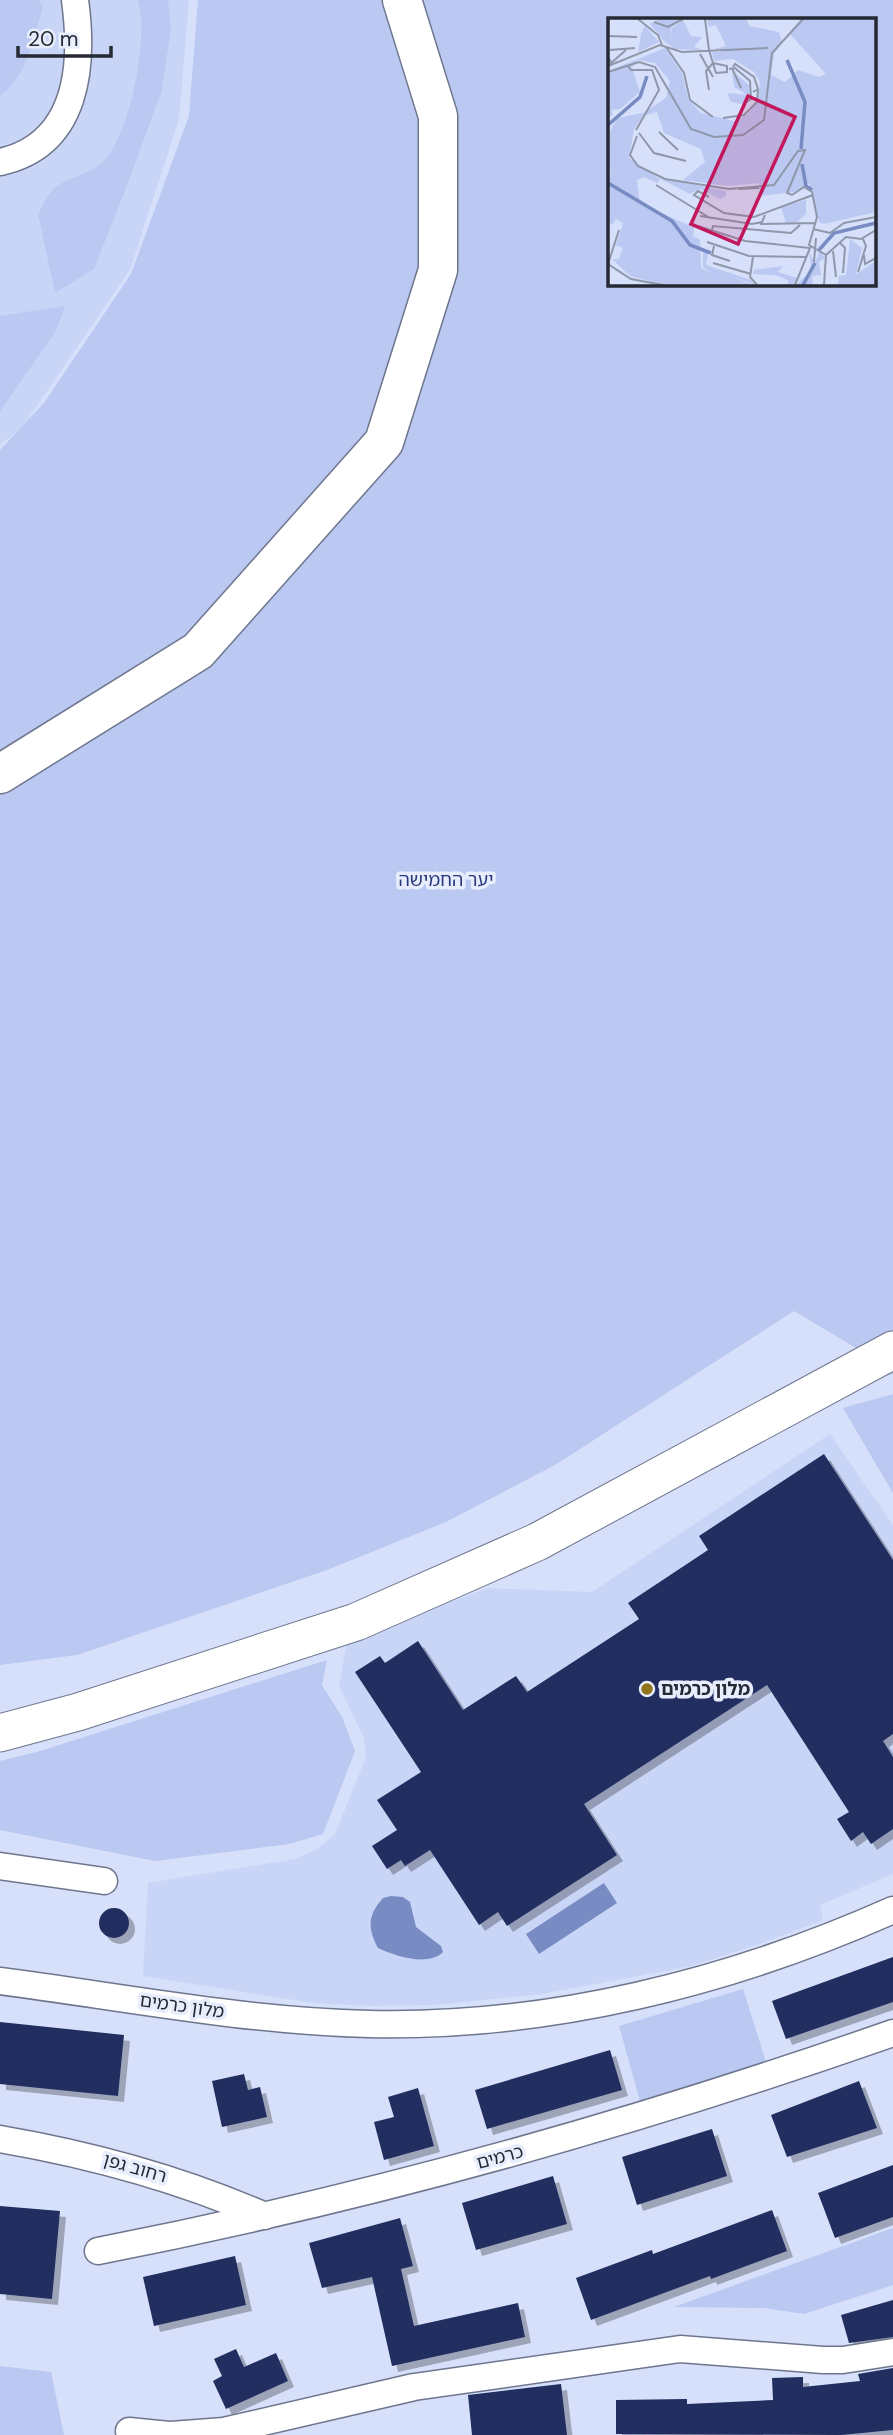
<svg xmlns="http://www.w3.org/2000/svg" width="893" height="2435" viewBox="0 0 893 2435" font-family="'DM Sans','Noto Sans Hebrew',sans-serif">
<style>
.built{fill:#c9d5f6}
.green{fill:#bac8f2;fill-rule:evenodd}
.water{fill:#788bc3}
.building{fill:#212e5e;filter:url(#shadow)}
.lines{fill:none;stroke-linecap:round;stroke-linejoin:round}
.street-casing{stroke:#6e768d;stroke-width:29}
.secondary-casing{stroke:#6e768d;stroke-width:39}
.primary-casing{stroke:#6e768d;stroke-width:41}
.street{stroke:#fff;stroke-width:26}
.secondary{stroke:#fff;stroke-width:37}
.primary{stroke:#fff;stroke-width:38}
.poi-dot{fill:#91751a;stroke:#e7edfd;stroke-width:2.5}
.labels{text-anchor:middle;stroke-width:7;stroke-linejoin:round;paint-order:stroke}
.park-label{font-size:18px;fill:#28387c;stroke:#e7edfd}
.poi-label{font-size:18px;font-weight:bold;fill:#252932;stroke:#e7edfd;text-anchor:start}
.street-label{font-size:18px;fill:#252932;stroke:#e7edfd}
.inset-river{fill:none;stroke:#788bc3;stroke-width:3.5}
.inset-road{fill:none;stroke:#8f97aa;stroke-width:2}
.view{fill:#c2185b;fill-opacity:0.15;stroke:#c2185b;stroke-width:3.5}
.inset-edge{fill:none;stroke:#252932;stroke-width:3.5}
</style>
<defs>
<filter id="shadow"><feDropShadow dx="6" dy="6" stdDeviation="0" flood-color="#0004"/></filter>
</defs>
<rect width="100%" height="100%" fill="#d6e0fa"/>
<path class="built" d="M0,0H189L179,119L130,270L21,429L0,444Z
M830,1434L893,1525V1874L820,1905L823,1920L760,1944L691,1966L542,1994L434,2005L370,2006L313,2003L143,1976L148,1883L295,1859L317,1849L335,1834L366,1757L364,1738L339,1686L347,1641L487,1588L592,1592Z"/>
<path class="green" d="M0,0H39L43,7C33,39 28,75 0,96Z
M138,0H168L171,30L161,93L126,188L94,269L55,293L38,214C42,207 46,197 52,191C65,177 91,175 104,161C131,131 149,38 138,0Z
M198,0H893V1374L815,1397L868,1355L794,1311L555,1465L446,1522L327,1570L77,1655L0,1665V450L44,403L131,274L189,116ZM610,19H874V284H610Z
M65,306L56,331L0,411V316Z
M893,1394V1493L843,1408Z
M327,1660L322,1685L342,1717L355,1751L323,1834L289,1844L155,1861L0,1830V1761L37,1752Z
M743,1989L767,2065L640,2101L619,2026Z
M893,2228V2285L804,2314L764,2308L674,2307Z
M0,2366L51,2372L64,2435H0Z"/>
<path class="water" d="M604,1883L617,1903L539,1954L526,1934Z
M391,1896L403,1897L410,1902L416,1927L441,1946L443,1952C428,1967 395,1956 378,1948C367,1927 368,1915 383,1898Z"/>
<path class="building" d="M824,1454L893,1560V1734L883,1741L893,1757V1829L871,1844L863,1832L851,1841L837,1819L849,1812L767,1685L584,1804L617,1855L507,1926L498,1912L479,1925L430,1850L405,1866L401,1860L387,1869L372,1846L397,1830L377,1800L421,1772L355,1672L380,1656L385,1663L418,1641L463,1710L516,1676L527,1692L639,1619L628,1603L708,1550L699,1536Z
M99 1923a15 15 0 1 1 30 0a15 15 0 1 1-30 0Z
M893,1957V2002L786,2039L772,2001Z
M0,2022L124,2035L118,2096L0,2084Z
M610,2050L622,2090L487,2129L475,2090Z
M244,2074L248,2090L260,2087L267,2117L222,2127L212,2081Z
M859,2081L877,2128L787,2157L771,2115Z
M418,2088L434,2146L384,2160L374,2122L394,2117L388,2097Z
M712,2129L727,2176L637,2205L622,2157Z
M893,2165V2217L835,2238L818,2193Z
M553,2176L567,2224L476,2250L462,2203Z
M0,2206L60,2211L52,2299L0,2294Z
M772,2210L787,2251L711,2279L710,2276L591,2320L576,2278L652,2250L653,2254Z
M400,2218L413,2266L401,2269L414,2326L518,2303L525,2337L392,2366L372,2277L322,2288L309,2243Z
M235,2256L246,2305L154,2326L143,2277Z
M893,2300V2337L849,2343L841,2315Z
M236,2349L244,2367L276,2353L288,2381L226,2409L213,2381L222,2376L214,2359Z
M893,2368V2430L841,2435L616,2434V2400L687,2399V2404L773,2400L772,2378L803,2377V2387L860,2381L858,2374Z
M561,2384L567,2435H472L468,2395Z"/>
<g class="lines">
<defs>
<path id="street" d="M0,162C78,145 84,66 75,0
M0,1866L104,1881
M0,1981C122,1997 245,2021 369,2024C548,2028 729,1983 893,1910
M0,2139C93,2155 178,2178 265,2216
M98,2251C369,2198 633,2124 893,2033
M129,2431L169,2435
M171,2435L224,2431L414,2387L680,2349L823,2360H843L893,2352"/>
<path id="secondary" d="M0,1733L78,1712L356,1622L537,1542L893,1350"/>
<path id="primary" d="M0,774L198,651L384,442L438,270V116L402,0"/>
</defs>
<use href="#street" class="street-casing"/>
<use href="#secondary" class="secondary-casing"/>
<use href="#primary" class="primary-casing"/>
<use href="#street" class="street"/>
<use href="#secondary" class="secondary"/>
<use href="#primary" class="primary"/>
</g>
<circle class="poi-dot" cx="647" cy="1689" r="7"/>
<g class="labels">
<g class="park-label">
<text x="446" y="886">יער החמישה</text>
</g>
<g class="poi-label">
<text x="661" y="1695">מלון כרמים</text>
</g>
<g class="street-label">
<text transform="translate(182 2006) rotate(8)" y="6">מלון כרמים</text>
<text transform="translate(500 2157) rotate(-15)" y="6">כרמים</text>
<text transform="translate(135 2168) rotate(16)" y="6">רחוב גפן</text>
</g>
</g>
<g transform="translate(608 18)">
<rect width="268" height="268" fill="#d6e0fa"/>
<path d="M51,1H72L63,10L64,19V10L75,2L83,18L94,19L86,29L94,32L67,31L56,23L42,6ZM99,1H138L141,8L171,14L174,25L166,36L163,57L177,64L190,52L211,59L218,56L182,16L193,1H268V194L216,206L211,204L201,165L186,174L152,178L151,165L120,168L75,162L97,144L93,131L56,115L49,94L35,98L26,111L21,140L52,161L49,165L36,159L29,162L32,185L80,207L83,201L87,203L85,218L92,222L93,250L103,255L95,249V231L100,235L98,247L143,262L146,266L126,260L145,267H57L22,258L4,241H11L15,230L8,227L15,205L8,201L4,207L0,204V152L6,159L0,150L2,113L10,100L35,95L58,80L62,63L47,45L30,42L24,49L32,74L12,91L3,92L5,97L0,99V53L57,30L74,55L80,81L93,95L126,103L140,96L150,82L152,64L146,54L125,41L106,43L104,34H115L106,31L118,28L108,7L101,9ZM37,8L51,24L30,34L33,16ZM124,53L141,67L142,79L133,86L123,84L119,75L140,77L126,69ZM51,160L118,173V178L112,181L92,171L82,176ZM198,182V196L188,205H178L173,189ZM242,221L254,230L248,256L268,243V267H230L231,258L238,257ZM212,233L217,240L211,244L213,257L204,258L205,267H188L204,252L201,235L207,244ZM175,248L170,254L189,260L186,266L180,267V262L167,257L145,256L146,252Z" fill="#bac8f2"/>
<path class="inset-river" d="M179,42L197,84L193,131M0,107L32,79L39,58M194,146L198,168L204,172M0,165L64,203L82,227L103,235M211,232L226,215L268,205M195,267L207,245"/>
<path class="inset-road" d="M30,1L50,17L54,27M97,1L101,32L108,55L119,54V48L105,45M46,4L60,9L75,1M0,18L29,19M58,29L76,55L82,82L105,99M2,32L27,30M92,36L105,59M0,38L3,45L18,32M19,47L23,52H44L51,72L28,112M0,48L52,27L74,34L160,30M125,49L127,46L146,59L150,71L145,74M124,50L133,70M121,51L127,50L142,63L143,81L135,86M0,54L31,44L47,49L83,111L106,119L135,117L156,102L164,35L195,1M101,72L98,53L105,45M115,100L136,97L149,84L150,72M51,114L70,132M31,115L46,135L78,143M29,118L22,137L30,148L57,161L121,171L166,167L190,133L197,132L179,175L184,177L196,169L204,174L209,199L201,227L218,237L216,267M48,167L102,200M130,171L151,170M101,179L90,173L86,177L116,195L146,199L205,177M92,198L144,206L154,204L157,197M152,206L207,205M90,208L137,223L202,230L187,267M205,211L222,215L236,205L268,199M11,212L0,246L23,261L55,267M104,212L105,208L183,215L192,207M99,224L141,238L199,239M232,225L237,230L235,255M106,228L104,237L122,243M225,233L228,259M218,237L238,219L253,221L268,212M256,237L257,246L268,240M145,239L142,259L149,267M206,244L208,220M105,245L143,256M250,254L258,228L255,221"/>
<path class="view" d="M140,78L187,99L130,226L83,206Z"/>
<rect width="268" height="268" class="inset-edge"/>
</g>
<path d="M18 46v10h93v-10" fill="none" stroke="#252932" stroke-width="3.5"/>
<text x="28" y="46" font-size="21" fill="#252932" stroke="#e7edfd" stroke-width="5" paint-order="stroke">20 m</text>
</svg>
